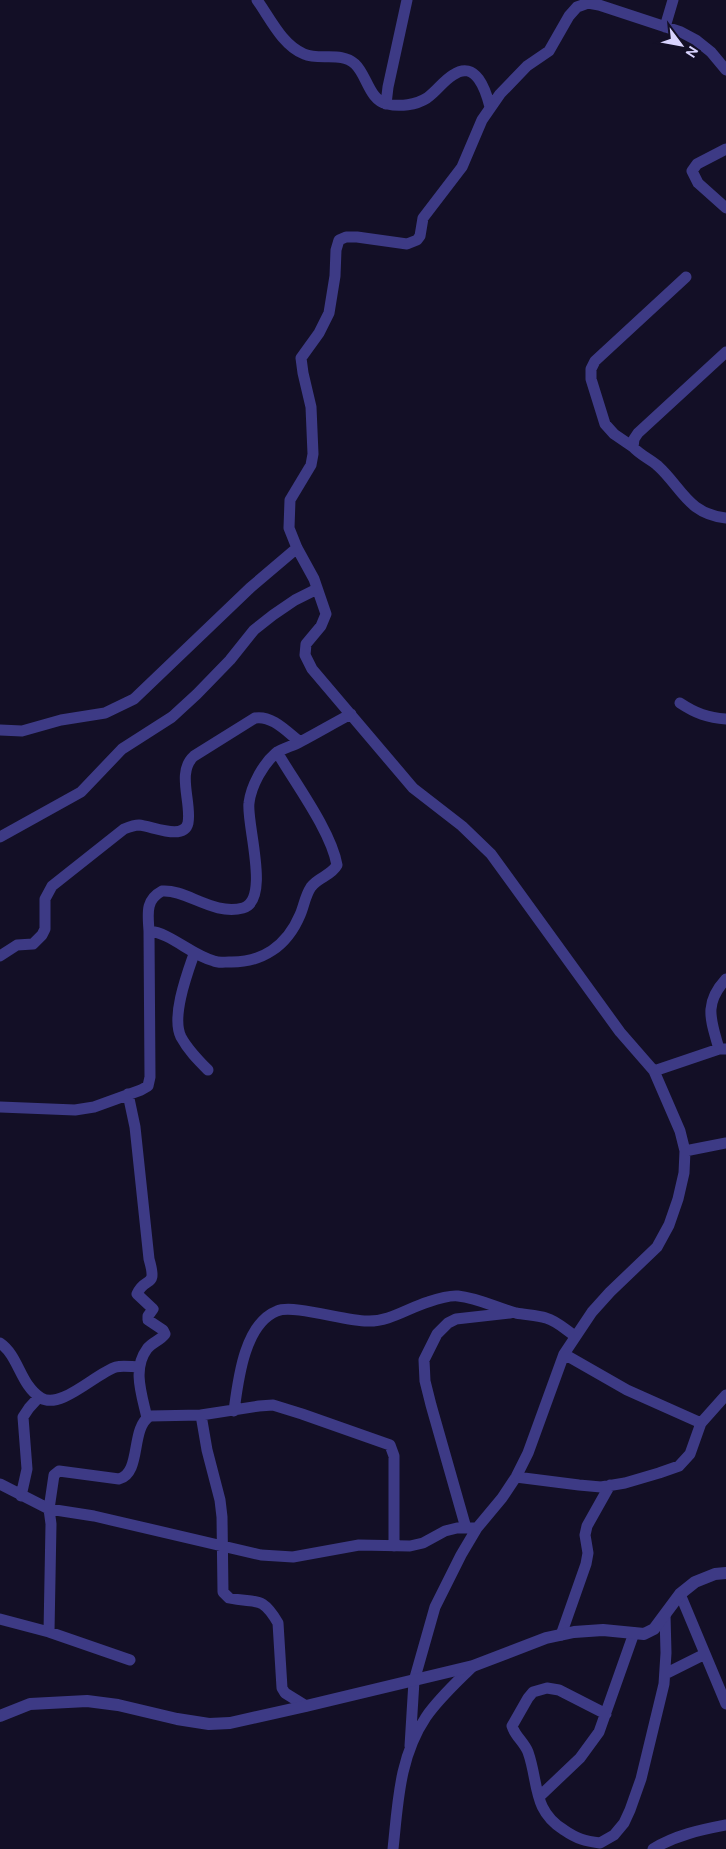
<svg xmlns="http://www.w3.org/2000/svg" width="726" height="1849" viewBox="0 0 726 1849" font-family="'DM Sans',sans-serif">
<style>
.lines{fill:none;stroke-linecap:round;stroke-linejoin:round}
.minor{stroke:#3d3a85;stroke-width:11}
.tertiary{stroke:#3d3a85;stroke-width:12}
</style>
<rect width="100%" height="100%" fill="#130f26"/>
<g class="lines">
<path class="minor" d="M257,0C270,18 282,45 304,54C320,61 341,51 355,64C367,75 369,100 387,104C400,107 416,105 427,98C437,91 443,81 453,75C476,59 486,91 490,107
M665,27L673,0
M386,104L388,87L407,0
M726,149L697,164L692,171L698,183L726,208
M726,352L638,433L634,439L633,447C640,455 650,459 658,466C682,488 688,514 726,518
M633,447L614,434L605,424L591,379V369L595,361L686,277
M680,703C695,713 708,718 726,719
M0,730L22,731L61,720L105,713L134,699L250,588L297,548
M0,837L81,792L122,749L172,717L197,694L230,660L254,630L273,615L295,600L317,589
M149,931C148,914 145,900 162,891C186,889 213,916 243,908C271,900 246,823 249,803C251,786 263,764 276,753C283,748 293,746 300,742C317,733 334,723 351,714
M194,954C187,974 171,1017 181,1037C188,1050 198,1060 208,1070
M0,956L17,945L33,944L42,935L45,929V899L52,886L124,829C129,827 134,825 139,825C152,826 184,841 188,823C192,803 176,772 194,756L255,718C272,715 287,732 300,742
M719,1049C711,1020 703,1004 726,979
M654,1071L719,1049H726
M128,1094L135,1127L149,1259C158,1290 145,1275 137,1294L153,1309L148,1316V1320L163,1330L165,1334C160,1341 152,1342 147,1349C132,1369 142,1395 147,1418
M0,1107L75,1110L94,1107L141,1090L148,1086L150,1077L149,931C171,933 191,955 214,961C218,963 224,962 229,962C262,963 287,946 300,915C304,906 305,896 311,887C318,877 331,876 337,865C331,831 295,783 277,752
M685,1151L726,1143
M0,1343C19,1356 20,1385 41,1398C61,1410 96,1373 116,1367C123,1365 132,1367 139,1367
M564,1354L627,1390L701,1423
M234,1411C238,1381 244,1324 277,1311C293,1304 345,1321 367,1321C389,1322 408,1308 428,1302C437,1299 449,1295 458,1296C478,1298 497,1308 516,1313C526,1315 537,1315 546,1318C557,1321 566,1330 575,1336
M201,1415L207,1450L220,1500L222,1517L223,1592L229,1598C256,1604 261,1594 278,1623L282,1688L285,1693L306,1706
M516,1477L579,1485L601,1487L625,1483L659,1473L679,1466L690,1454L701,1423L726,1395
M0,1484L49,1509L94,1516L261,1555L293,1557L359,1545L410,1546L423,1543L445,1531L457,1528H477
M21,1496L27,1469L23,1417L29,1408L39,1397
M466,1528L431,1405L425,1381L424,1360L437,1334L448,1323L456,1319L510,1313
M680,1594L726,1704
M0,1619L49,1632L130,1660
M49,1632L51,1524L49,1509L54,1475L59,1471L119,1479C142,1473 130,1428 150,1416L201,1415L259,1406L273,1405L302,1414L390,1445L394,1456V1546
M561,1635L586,1564L588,1553L585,1535L587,1526L610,1485
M665,1674L705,1654
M606,1714L559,1690L547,1688L533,1692L528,1698L512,1726C515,1736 524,1742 528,1752C539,1783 532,1810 564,1830C577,1839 585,1841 600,1843L614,1835L624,1823L630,1810L641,1779L664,1684L666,1653L665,1615
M410,1746L414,1681L435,1607L461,1555L477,1528L502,1498L516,1477L528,1453L564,1354L592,1312L610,1292L657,1247L669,1225L678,1199L684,1173L685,1151L680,1131L654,1071L620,1032L491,854L462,826L413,788L312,669L305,655L306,644L321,626L326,614L314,579L297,548L289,528L290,500L311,465L313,454L311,407L303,373L301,358L319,333L329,313L335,276L336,250L339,240L346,237H357L407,244L417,240L420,236L423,218L462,167L482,120L500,94L527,66L549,51L569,16L577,7L588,3L599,5L681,32L696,40L711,52L726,70
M539,1797L580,1758L599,1732L634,1633
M393,1849C398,1803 399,1757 426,1717C439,1698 457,1682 473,1666
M653,1849C676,1835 700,1830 726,1825"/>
<path class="tertiary" d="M0,1716L30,1704L87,1701L118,1705L177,1719L209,1724L230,1723L306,1706L473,1666L546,1638L574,1632L603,1630L644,1634L654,1629L680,1594L695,1582L715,1574L726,1573"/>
</g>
<g transform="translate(681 45) rotate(122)" stroke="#130f26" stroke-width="4" paint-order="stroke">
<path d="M0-4L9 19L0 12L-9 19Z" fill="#d9d4ff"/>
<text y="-8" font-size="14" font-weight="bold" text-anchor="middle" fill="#d9d4ff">N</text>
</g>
</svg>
